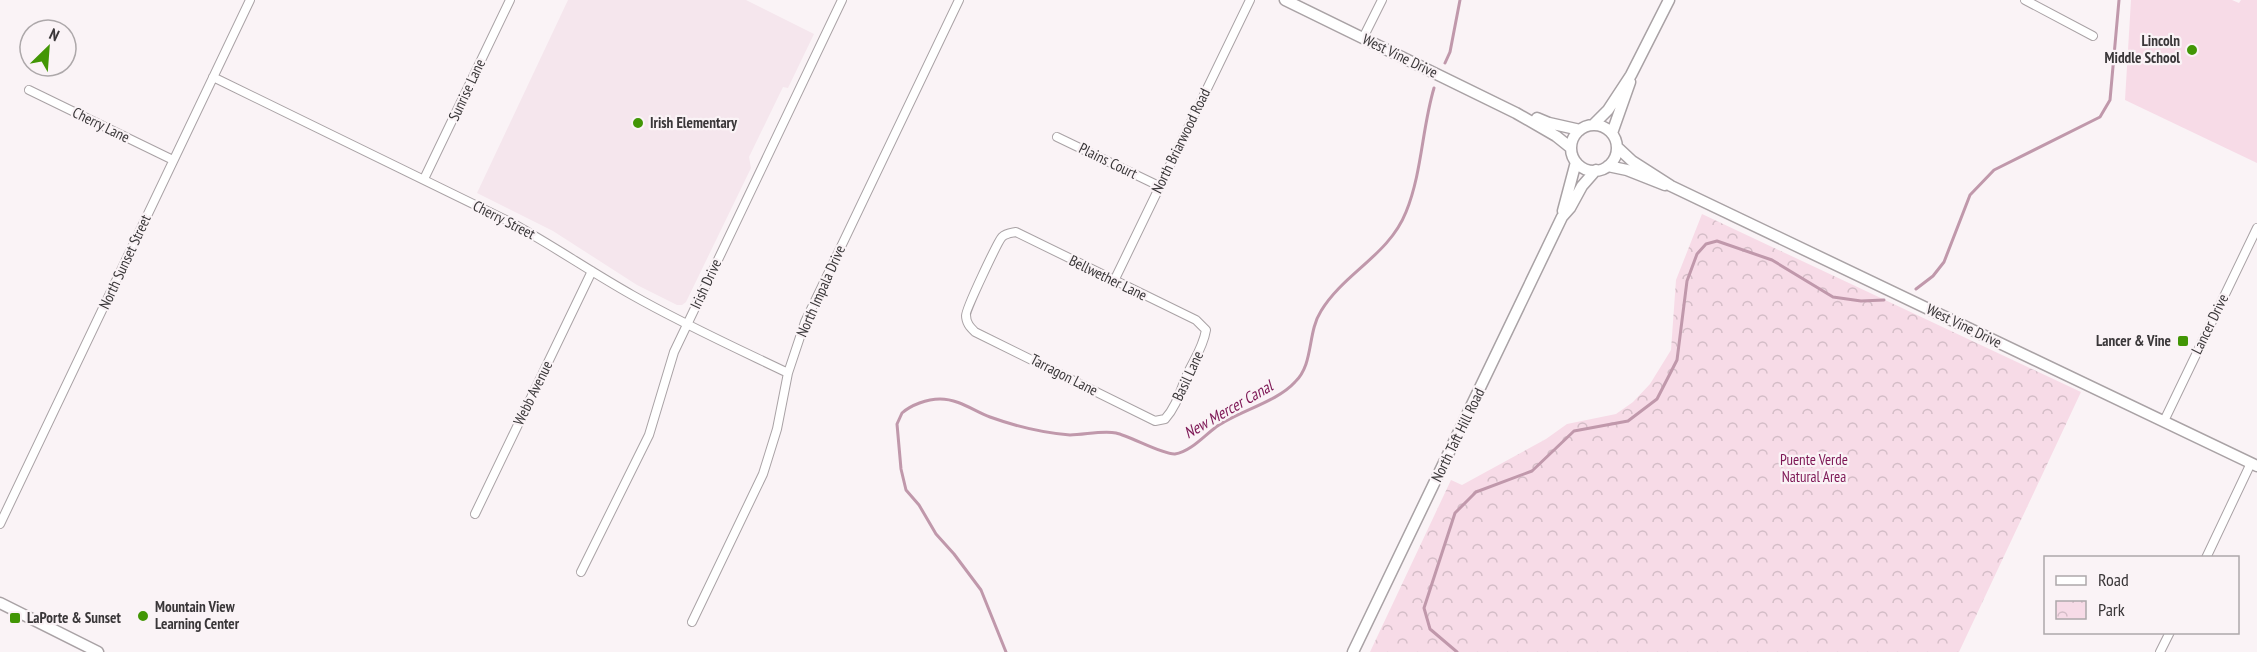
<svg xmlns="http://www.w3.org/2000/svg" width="2257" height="652" viewBox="0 0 2257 652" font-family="'PT Sans Narrow',sans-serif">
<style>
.built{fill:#f5e6ed}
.grass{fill:#f7dbe7}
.park{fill:url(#park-crowns)}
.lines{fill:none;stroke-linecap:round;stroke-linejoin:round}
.stream{stroke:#c098ab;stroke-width:3}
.street-casing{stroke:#a9a2a5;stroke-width:10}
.secondary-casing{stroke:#a9a2a5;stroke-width:13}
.street{stroke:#fff;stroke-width:8}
.secondary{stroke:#fff;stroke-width:10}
.poi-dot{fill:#429605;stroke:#faf3f6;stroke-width:2}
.labels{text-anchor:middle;stroke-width:4.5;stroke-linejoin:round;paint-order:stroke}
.poi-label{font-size:15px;font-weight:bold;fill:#3a3739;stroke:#faf3f6;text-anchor:start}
.street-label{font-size:15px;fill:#3a3739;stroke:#faf3f6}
.park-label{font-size:15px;fill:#7d1755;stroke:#faf3f6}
.water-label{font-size:16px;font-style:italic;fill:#7d1755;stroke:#faf3f6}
</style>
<defs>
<pattern id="park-crowns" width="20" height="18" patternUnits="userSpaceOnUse" patternTransform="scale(1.5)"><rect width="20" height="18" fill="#f7dbe7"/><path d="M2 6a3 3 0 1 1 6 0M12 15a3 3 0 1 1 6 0" fill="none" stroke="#d4bdc7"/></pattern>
</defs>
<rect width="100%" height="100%" fill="#faf3f6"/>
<path class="built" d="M568,0H746L814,34L788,88L783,87L749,157L751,168L686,302L682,305H677L637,285L553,231L477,193Z"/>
<path class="grass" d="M2131,0H2232L2239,3L2241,0H2257V163L2125,100Z"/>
<path class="park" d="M1702,214L2081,392L1959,652H1370L1451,480L1462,485L1546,439L1567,424L1616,414L1633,402L1650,384L1671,350L1676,280Z"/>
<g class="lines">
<path class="stream" d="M1445,63L1450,52L1460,0
M1916,289L1933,276L1944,262L1970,195L1994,170L2100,117L2110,100L2119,0
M1006,652L981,590L954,554L936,534L919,505L906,490L901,469L897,424L902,413C911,405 927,399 940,399C959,399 974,411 990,417C1015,426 1044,433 1070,435C1084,435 1103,430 1116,433C1130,436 1163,455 1175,454C1190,452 1204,436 1216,427C1239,411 1277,402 1295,382C1314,364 1307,333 1321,311C1344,273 1389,255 1406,212C1422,173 1422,128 1434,88
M1457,652L1430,629L1424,608L1455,513L1476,492L1532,471L1574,431L1628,421L1657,399L1677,360L1687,281L1697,254L1706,244L1717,241L1772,260L1833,297L1861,301L1884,300"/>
<defs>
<path id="street" d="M2025,0L2093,36
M1363,38L1382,0
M213,77L510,222C552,245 591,272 632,295C683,324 736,348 788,373
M29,90L173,160
M1057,137L1159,186
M424,179L510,0
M1016,232L1196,320L1206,330C1203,348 1193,361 1186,377C1180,392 1176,407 1165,419L1155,421L975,332C970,327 966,323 966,315C965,311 998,241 1002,237C1006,233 1011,233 1016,232Z
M1114,281L1250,0
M2164,421L2257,228
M475,514L592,271
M0,524L250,0
M2206,558L2251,463
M581,572L649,435L674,352L842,0
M692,622L763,474L777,429L788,373L805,322L959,0
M2160,652L2170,632"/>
<path id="secondary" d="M1285,0L1516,113L1556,136L1571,148
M1537,118L1549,123L1580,130
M1593,125L1608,110L1631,75L1669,0
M1571 148a23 23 0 1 1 46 0a23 23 0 1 1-46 0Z
M1612,133L1630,82
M1617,147L1632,161L1671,186L2257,466
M1608,166L1627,170L1665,185
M1563,211L1576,162
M0,603L98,652
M1353,652L1562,217L1570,208L1582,186L1596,170"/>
</defs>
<use href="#street" class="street-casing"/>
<use href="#secondary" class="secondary-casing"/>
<use href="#street" class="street"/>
<use href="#secondary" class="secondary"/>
</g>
<g class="poi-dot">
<circle cx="2192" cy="50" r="6"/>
<circle cx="638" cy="123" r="6"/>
<rect x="2177" y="335" width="12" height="12" rx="3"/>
<circle cx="143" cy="616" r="6"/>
<rect x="9" y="612" width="12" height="12" rx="3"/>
</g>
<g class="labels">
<g class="poi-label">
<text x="2180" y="46" text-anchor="end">Lincoln<tspan x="2180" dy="17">Middle School</tspan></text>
<text x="650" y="128">Irish Elementary</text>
<text x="2171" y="346" text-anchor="end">Lancer &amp; Vine</text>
<text x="155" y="612">Mountain View<tspan x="155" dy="17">Learning Center</tspan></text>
<text x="27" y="623">LaPorte &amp; Sunset</text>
</g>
<g class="street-label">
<text transform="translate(1400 56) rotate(26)" y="5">West Vine Drive</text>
<text transform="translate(467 90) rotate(-65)" y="5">Sunrise Lane</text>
<text transform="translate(101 125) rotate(26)" y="5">Cherry Lane</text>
<text transform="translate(1181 141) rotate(-64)" y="5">North Briarwood Road</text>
<text transform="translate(1108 161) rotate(26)" y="5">Plains Court</text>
<text transform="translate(504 220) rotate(27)" y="5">Cherry Street</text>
<text transform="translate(125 262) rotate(-65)" y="5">North Sunset Street</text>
<text transform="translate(1108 278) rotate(26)" y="5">Bellwether Lane</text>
<text transform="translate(706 284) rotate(-65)" y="5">Irish Drive</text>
<text transform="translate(821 291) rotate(-66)" y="5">North Impala Drive</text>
<text transform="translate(2210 324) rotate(-64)" y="5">Lancer Drive</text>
<text transform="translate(1964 326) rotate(26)" y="5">West Vine Drive</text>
<text transform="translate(1064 375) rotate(27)" y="5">Tarragon Lane</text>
<text transform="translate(1188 376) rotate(-65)" y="5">Basil Lane</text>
<text transform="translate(533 393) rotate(-64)" y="5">Webb Avenue</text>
<text transform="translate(1458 435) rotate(-64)" y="5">North Taft Hill Road</text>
</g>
<g class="park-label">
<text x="1814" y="465">Puente Verde<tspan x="1814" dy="17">Natural Area</tspan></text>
</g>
<g class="water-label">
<text transform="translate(1228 409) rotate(-30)" y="6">New Mercer Canal</text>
</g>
</g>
<rect x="2044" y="556" width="195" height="78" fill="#faf3f6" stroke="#ada8aa" stroke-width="1.5"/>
<rect x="2056" y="576" width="30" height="9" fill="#ffffff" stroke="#ada8aa" stroke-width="1.5"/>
<text x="2098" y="586" font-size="18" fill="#3a3739">Road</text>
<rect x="2056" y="601" width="30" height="18" fill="url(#park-crowns)" stroke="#ada8aa" stroke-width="1.5"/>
<text x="2098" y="616" font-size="18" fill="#3a3739">Park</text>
<g transform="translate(48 48) rotate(25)"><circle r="28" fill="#faf3f6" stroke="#ada8aa" stroke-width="1.5"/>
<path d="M0-4.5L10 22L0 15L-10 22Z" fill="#429605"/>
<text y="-9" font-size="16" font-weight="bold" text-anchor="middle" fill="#3a3739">N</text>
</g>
</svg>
